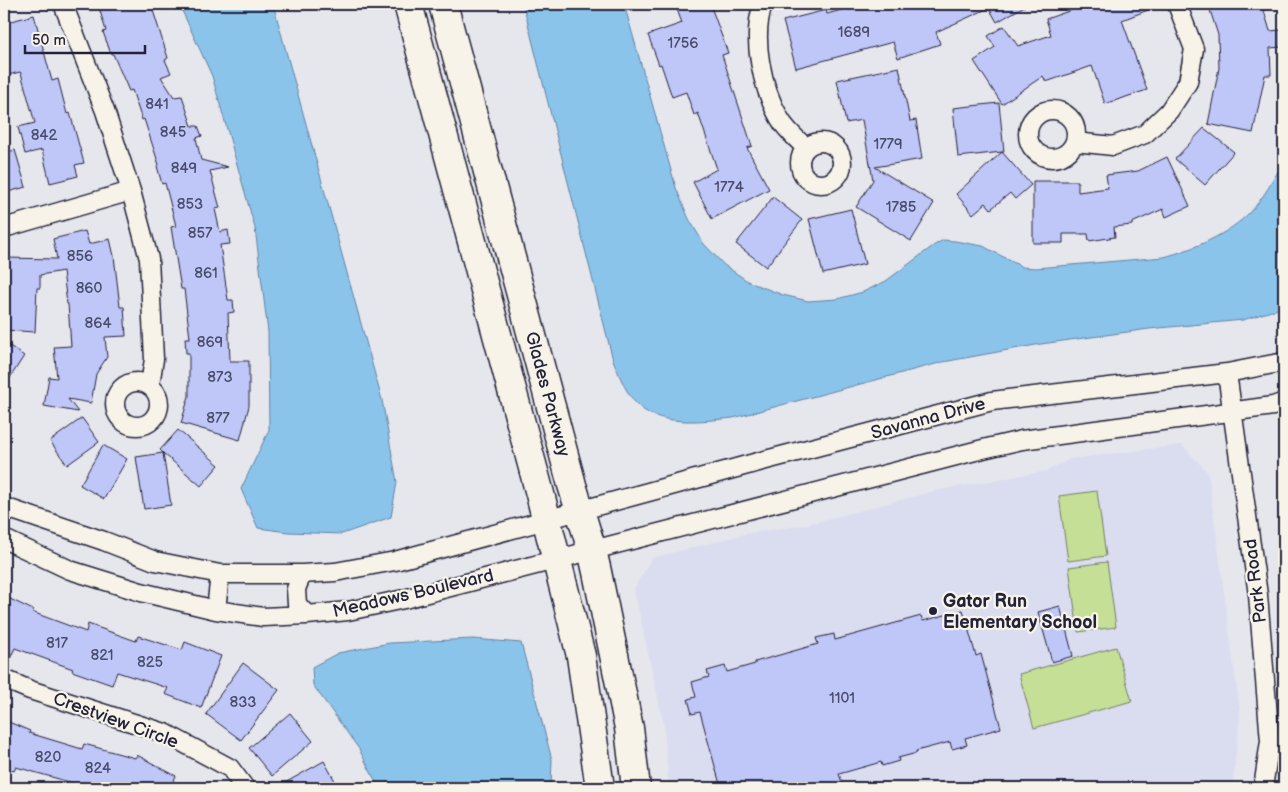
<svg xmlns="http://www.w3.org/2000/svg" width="1288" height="792" viewBox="0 0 1288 792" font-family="'Balsamiq Sans',sans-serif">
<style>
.built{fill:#dadcf0}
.green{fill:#c6df96;stroke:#748068}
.water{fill:#8bc4ea;stroke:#6183a4}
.building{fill:#bfc6f8;stroke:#22223b}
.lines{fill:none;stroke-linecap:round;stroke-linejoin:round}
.minor-casing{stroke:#22223b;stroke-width:21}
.primary-casing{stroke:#22223b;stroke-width:31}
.minor{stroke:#f7f3e8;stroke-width:18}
.primary{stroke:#f7f3e8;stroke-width:28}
.poi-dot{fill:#22223b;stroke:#f7f3e8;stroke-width:2}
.labels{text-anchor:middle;stroke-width:4.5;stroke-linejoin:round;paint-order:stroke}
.number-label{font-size:15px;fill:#494b6a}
.street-label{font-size:18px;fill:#22223b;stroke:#f7f3e8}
.poi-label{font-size:18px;font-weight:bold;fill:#22223b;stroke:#f7f3e8;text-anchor:start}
</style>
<rect width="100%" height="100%" fill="#e6e6ed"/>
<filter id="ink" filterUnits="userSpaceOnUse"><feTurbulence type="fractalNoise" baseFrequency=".02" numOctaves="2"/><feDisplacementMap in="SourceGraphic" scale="10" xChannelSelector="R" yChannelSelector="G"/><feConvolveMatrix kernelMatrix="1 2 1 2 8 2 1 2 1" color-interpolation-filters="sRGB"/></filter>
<g filter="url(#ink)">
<path class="built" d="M1182,445L1208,473L1240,713L1234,773L1232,788H669L664,725L634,589L652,558L750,533L805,525L939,490L1047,471L1070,459Z"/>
<path class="green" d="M1097,491L1106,556L1068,561L1059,496Z
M1107,562L1116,627L1078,632L1069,567Z
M1116,647L1132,701L1034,728L1019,674Z"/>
<path class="water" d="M179,4H273L382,400L397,482L391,517L342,534L288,532L258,528L241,489L269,430L268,332L255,228L212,76Z
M523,4H624L676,188L689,219L704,244L724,265L749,282L783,295L808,301L837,299L863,292L886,281L933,246L943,240L955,241L983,246L1022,267L1036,268L1164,257C1193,249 1228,235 1250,212C1264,198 1274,178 1284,161V307L1243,320L1149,329L1041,344L943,362L733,418C703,421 655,428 634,401C624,389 619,374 613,360Z
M473,639L521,643L552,760L551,788H379L359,749L313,685L312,667L338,653L390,643Z"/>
<path class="building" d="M98,4H151L168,58L165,60L171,73L161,77L174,97L182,96L192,126H198L202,136L196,138L201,160L228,167L210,171L220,208L215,209L220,232L228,230L230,244L220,245L228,300H233L234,312L228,313L230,361H249V406L240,440L181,423L189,396V353H186L185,338H190L184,289H181L171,227L176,226L165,183L162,184L157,166L159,165L144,119L142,120L132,90L129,91L113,54H111L103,32L106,31Z
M675,4H710L728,53L722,55L752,146L747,148L769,189L712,219L693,182L717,169L698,113L694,115L686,92L672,97L661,64L659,65L648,35L682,23Z
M863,4H1028L997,22L989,8L936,32L940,44L898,58L893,42L796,68L783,21L826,10L827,14Z
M1089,4H1161V5L1122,20L1147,90L1105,104L1092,66L1046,82L1043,76L1002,104L974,61L995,47L988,36L1004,26L1018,46L1051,35L1046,19Z
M1208,4H1262L1270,31L1281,30V47L1270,48L1271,75H1265L1253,133L1208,124L1219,68L1218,35Z
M34,15L52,81L58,79L67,114L70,113L84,163L75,165L78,176L50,183L42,150L25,154L18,127L35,123L21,73L20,72L4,76V23Z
M899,67L910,121L916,120L922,159L875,167L934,203L911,241L856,207L873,180L862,120L846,123L837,80Z
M999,103L1004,152H1002L1031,185L1015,199L1010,193L991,209L986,203L973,214L956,194L1002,152L958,157L953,108Z
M1204,128L1234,152L1205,185L1175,159Z
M15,150L26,187L4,193V153Z
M1167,157L1190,206L1166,217L1163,209L1132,223V225L1114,227L1115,237L1089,241L1088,234H1063V243H1033V181H1078V192L1108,188L1106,175L1138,171Z
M773,197L802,220L766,267L736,244Z
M851,209L865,264L823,274L809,219Z
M85,231L89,244L110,239L114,256L120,307H124L126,336L105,337L107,357L96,374L91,403L68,399L78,412L44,406L49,377L57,378L54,347L71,346L68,304H67L63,271L40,275V288H37L35,332L4,330V258L57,259L53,239Z
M4,342L24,356L4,387Z
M82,418L99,442L67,465L50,441Z
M178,430L219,465L201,486L163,453L171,505L144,509L136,457L163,453L160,450Z
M103,445L127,459L104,499L80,485Z
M4,596L33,610L32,612L86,632L88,624L136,641L138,636L182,650L185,642L221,656L201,708L165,694L168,688L117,672L112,685L72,671L73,669L15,648L5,669H4Z
M1060,606L1073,656L1052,662L1038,612Z
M963,610L976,656L981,654L1001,728L965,738L967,745L952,749L950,742L916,751L917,753L898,758L899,761L882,766L881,762L839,774L844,788H803L802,783L785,788H721L700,712L692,714L688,699L696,697L692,682L709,677L707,671L725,666L727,672L755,664V662L818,644L816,638L834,634L835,640L921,616L923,621Z
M243,663L279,690L241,740L206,714Z
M290,713L313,741L272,776L249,748Z
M4,720L30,731L29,733L82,749L84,744L135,758L137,755L176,776L170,788H86L73,785V783L16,767L14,771L4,767Z
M324,761L339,788H276Z"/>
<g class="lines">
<defs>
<path id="minor" d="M63,4L105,111L131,191L149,259L154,359L150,385
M763,4C751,39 762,88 780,119C786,130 797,139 806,148
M1028 134a24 24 0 1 1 48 0a24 24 0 1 1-48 0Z
M1075,142L1113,146L1145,134L1169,111L1188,82L1194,49L1177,4
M800 163a21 21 0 1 1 42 0a21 21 0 1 1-42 0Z
M4,228L131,191
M1227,373L1258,595L1270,741L1263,788
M115 404a22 22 0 1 1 44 0a22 22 0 1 1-44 0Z
M4,507L104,541L155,561L220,574H302L335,572L395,561L762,461L992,401L1227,373L1284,362
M4,539L70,570L141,592L216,610L263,617L307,615L348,611L404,599L983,449L1022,440L1273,406L1284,402
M302,574L296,589L297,604L307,615
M216,610L220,574
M4,679L30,690L165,733L230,768L245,788"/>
<path id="primary" d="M408,4L540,494L581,656L600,788
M443,4L572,485L592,550L597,572L629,728L636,788"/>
</defs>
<use href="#minor" class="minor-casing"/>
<use href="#primary" class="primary-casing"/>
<use href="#minor" class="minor"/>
<use href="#primary" class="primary"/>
</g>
</g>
<circle class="poi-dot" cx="933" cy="611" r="5"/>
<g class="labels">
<g class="number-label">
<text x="854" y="37">1689</text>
<text x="683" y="48">1756</text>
<text x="157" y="109">841</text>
<text x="173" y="137">845</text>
<text x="44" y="140">842</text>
<text x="888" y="149">1779</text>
<text x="184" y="173">849</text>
<text x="729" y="192">1774</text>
<text x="190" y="209">853</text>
<text x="901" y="212">1785</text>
<text x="200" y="238">857</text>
<text x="80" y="261">856</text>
<text x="206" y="278">861</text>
<text x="89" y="293">860</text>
<text x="98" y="328">864</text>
<text x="210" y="347">869</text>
<text x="220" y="382">873</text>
<text x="218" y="423">877</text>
<text x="57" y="648">817</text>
<text x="102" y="660">821</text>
<text x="150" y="667">825</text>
<text x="842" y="703">1101</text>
<text x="243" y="707">833</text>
<text x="48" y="762">820</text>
<text x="98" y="773">824</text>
</g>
<g class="street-label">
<text transform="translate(548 394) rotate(75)" y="6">Glades Parkway</text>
<text transform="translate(928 418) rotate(-15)" y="6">Savanna Drive</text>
<text transform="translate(1255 581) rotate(-97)" y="6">Park Road</text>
<text transform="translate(413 593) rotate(-13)" y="6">Meadows Boulevard</text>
<text transform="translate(116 720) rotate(20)" y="6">Crestview Circle</text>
</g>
<g class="poi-label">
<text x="943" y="607">Gator Run<tspan x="943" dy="21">Elementary School</tspan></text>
</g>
</g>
<rect width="1288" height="792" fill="none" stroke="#f7f3e8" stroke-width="20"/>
<rect x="10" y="10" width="1268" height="772" fill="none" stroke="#22223b" stroke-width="2" filter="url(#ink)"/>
<path d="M25 45v8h120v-8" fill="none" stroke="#22223b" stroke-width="2.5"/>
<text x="32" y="45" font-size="15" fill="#22223b" stroke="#f7f3e8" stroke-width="4" paint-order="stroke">50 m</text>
</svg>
